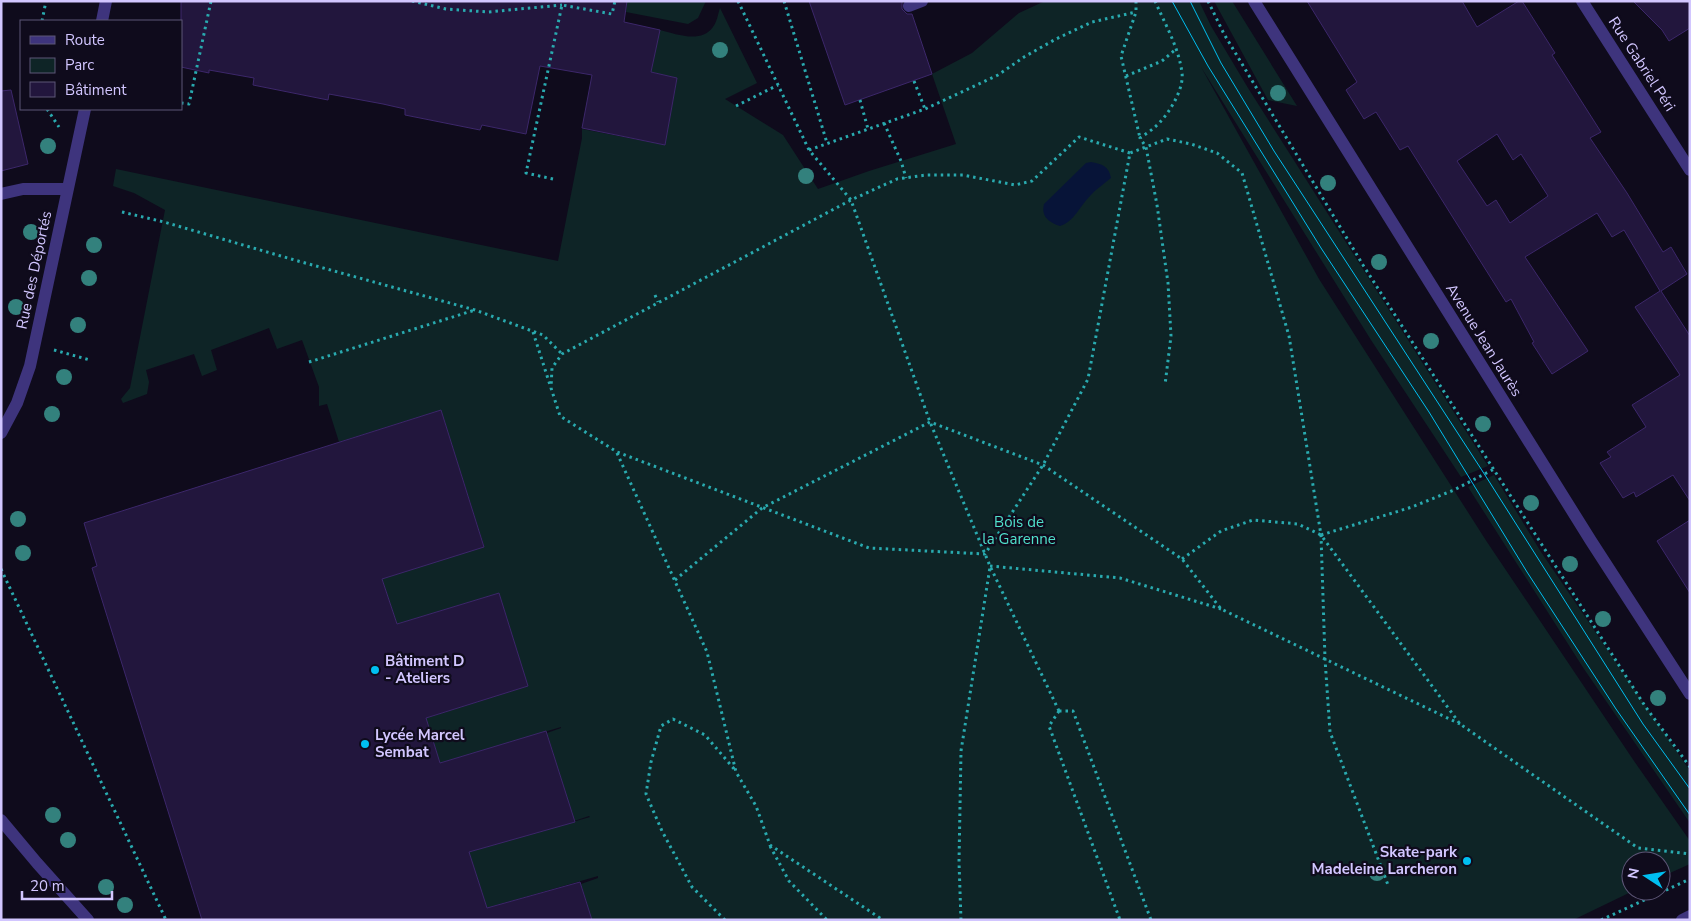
<svg xmlns="http://www.w3.org/2000/svg" width="1691" height="921" viewBox="0 0 1691 921" font-family="'Nunito Sans',sans-serif">
<style>
.green{fill:#0e2426}
.water{fill:#071438}
.building{fill:#22163d;stroke:#3c276a;fill-rule:evenodd}
.lines{fill:none;stroke-linecap:round;stroke-linejoin:round}
.path{stroke:#29aaaf;stroke-width:3;stroke-dasharray:2.5 4;stroke-linecap:butt}
.minor{stroke:#3e347d;stroke-width:12}
.tram{stroke:#00bff1;stroke-width:1}
.tree{fill:#33817d}
.poi-dot{fill:#00bff1;stroke:#0f0b1c;stroke-width:2}
.labels{text-anchor:middle;stroke-width:4.5;stroke-linejoin:round;paint-order:stroke}
.street-label{font-size:15px;fill:#d2c6ff;stroke:#0f0b1c}
.park-label{font-size:15px;fill:#50e1cc;stroke:#0f0b1c}
.poi-label{font-size:15px;font-weight:bold;fill:#d2c6ff;stroke:#0f0b1c;text-anchor:start}
</style>
<rect width="100%" height="100%" fill="#0f0b1c"/>
<path class="green" d="M627,1H706L698,18L688,24L626,12Z
M1045,1H1199L1211,26L1248,88L1488,466L1461,477L1371,340L1201,67L1319,279L1487,542L1634,761L1690,841V864L1661,877V861H1631V891H1633L1573,920H592L581,884L598,878V876L487,908L469,852L590,817L589,816L574,821L547,733L561,728V727L440,763L426,718L528,686L499,593L397,624L382,579L484,546L441,410L339,442L327,404L319,406V387L302,340L277,349L269,328L211,350L217,370L202,376L194,354L146,370L149,382L147,394L123,403L121,399L130,388L165,210L134,193L113,186L116,169L558,261L582,138V129L665,145L677,78L651,72L660,30C676,34 701,44 713,27C717,22 718,14 720,8L757,83L725,99L783,135L818,189L869,171L956,144L932,74L972,53L1019,13Z
M1214,1H1232L1297,106L1268,100Z
M1494,475L1541,552L1690,771V823L1584,669L1468,487Z"/>
<path class="water" d="M1091,162C1102,164 1109,166 1111,178C1104,184 1096,189 1090,196C1080,206 1074,222 1060,226C1048,222 1041,216 1044,204L1086,163Z"/>
<path class="building" d="M181,1H627L624,22L660,30L651,72L677,78L665,145L582,128L592,75L540,66L526,134L482,125L480,130L405,115V109L383,104L329,94L328,100L253,85L254,78L209,70V73L181,67Z
M809,1H902V9L907,14H912L932,74L845,105Z
M1307,1H1462L1477,27L1519,1H1522L1555,53L1552,55L1601,132L1590,138L1627,193L1663,252L1671,247L1687,274L1661,291L1690,336V501L1673,475L1636,497L1634,492L1623,498L1600,463L1611,457L1607,452L1646,427L1632,405L1680,375L1635,307L1660,291L1624,230L1612,237L1597,213L1525,257L1588,351L1552,374L1532,343L1534,342L1511,299L1506,302L1408,146L1400,150L1376,112L1364,119L1346,90L1357,82ZM1497,134L1513,160L1521,154L1548,196L1510,223L1496,200L1487,206L1457,161Z
M1633,1H1690V28L1669,41L1662,30Z
M11,90L28,164L1,171V91Z
M441,410L484,547L382,579L397,624L499,593L528,686L426,718L440,763L546,731L575,822L469,852L487,908L580,882L592,920H202L92,568L97,566L84,523Z
M1690,520V593L1657,541Z"/>
<g class="lines">
<path class="path" d="M412,1L446,9L488,12L562,5
M738,1L809,150L851,200L930,422L990,566L1059,711
M784,1L827,143
M1136,1V12L1121,56L1140,138
M1155,1C1165,24 1179,48 1182,73C1184,88 1171,110 1161,121C1155,128 1147,133 1140,138L1146,147L1157,205L1168,283L1171,336L1165,385
M1208,1L1224,34L1363,265L1645,706L1690,767
M42,21L46,1
M1126,76L1162,61L1176,49
M914,81L925,109
M860,100L868,129
M181,103L189,104L211,1
M736,106L778,85
M47,109L59,127
M884,123L901,161L906,178
M809,150L925,109L998,75L1024,57L1056,39L1092,22L1136,12
M1130,153L1079,137L1032,181L1015,185L963,175H926L897,179L851,200L562,354L552,368L551,388L560,416L617,452L869,548L985,554L1043,465L1088,379L1130,153L1167,139L1191,144L1217,153L1242,173L1289,336L1321,535L1325,659L1330,732L1388,885
M553,179L526,173L562,5L612,14L615,1
M122,212L164,222L298,261L475,310L543,335L562,354
M655,295L658,302
M533,332L550,385
M54,350L90,360
M309,362L475,310
M617,453L707,652L736,772L756,806L770,845L883,920
M1321,535L1412,507L1454,490L1494,469
M1182,559L1221,531L1253,520L1298,524L1321,535L1460,724L1638,848L1690,854
M990,566L1120,578L1221,609
M1,569L166,920
M675,580L762,508L930,422L1043,465L1182,559L1221,609L1460,724
M1059,711H1073L1151,920
M1059,711L1049,726L1120,920
M770,846L789,881L827,920
M725,920L692,887L662,831L646,794L651,762L661,726L673,719L705,735L735,770
M961,920L959,862L961,751L990,567
M1601,920L1690,879"/>
<path class="minor" d="M1254,1L1591,541L1690,694
M1582,1L1690,170
M909,6L922,1
M102,21L106,1
M1,194L23,189H68
M1,433L17,403L30,366L85,109
M1,820L37,863L88,920
M1682,920L1690,916"/>
<path class="tram" d="M1172,1L1208,66L1321,248L1429,412L1527,572L1616,709L1690,815
M1190,1L1221,63L1274,151L1485,475L1643,724L1690,789"/>
</g>
<g class="tree">
<circle cx="720" cy="50" r="8"/>
<circle cx="1278" cy="93" r="8"/>
<circle cx="48" cy="146" r="8"/>
<circle cx="806" cy="176" r="8"/>
<circle cx="1328" cy="183" r="8"/>
<circle cx="31" cy="232" r="8"/>
<circle cx="94" cy="245" r="8"/>
<circle cx="1379" cy="262" r="8"/>
<circle cx="89" cy="278" r="8"/>
<circle cx="16" cy="307" r="8"/>
<circle cx="78" cy="325" r="8"/>
<circle cx="1431" cy="341" r="8"/>
<circle cx="64" cy="377" r="8"/>
<circle cx="52" cy="414" r="8"/>
<circle cx="1483" cy="424" r="8"/>
<circle cx="1531" cy="503" r="8"/>
<circle cx="18" cy="519" r="8"/>
<circle cx="23" cy="553" r="8"/>
<circle cx="1570" cy="564" r="8"/>
<circle cx="1603" cy="619" r="8"/>
<circle cx="1658" cy="698" r="8"/>
<circle cx="53" cy="815" r="8"/>
<circle cx="68" cy="840" r="8"/>
<circle cx="1377" cy="873" r="8"/>
<circle cx="106" cy="887" r="8"/>
<circle cx="125" cy="905" r="8"/>
</g>
<g class="poi-dot">
<circle cx="375" cy="670" r="5"/>
<circle cx="365" cy="744" r="5"/>
<circle cx="1467" cy="861" r="5"/>
</g>
<g class="labels">
<g class="street-label">
<text transform="translate(1642 64) rotate(57)" y="5">Rue Gabriel Péri</text>
<text transform="translate(34 270) rotate(-78)" y="5">Rue des Déportés</text>
<text transform="translate(1484 340) rotate(58)" y="5">Avenue Jean Jaurès</text>
</g>
<g class="park-label">
<text x="1019" y="527">Bois de<tspan x="1019" dy="17">la Garenne</tspan></text>
</g>
<g class="poi-label">
<text x="385" y="666">Bâtiment D<tspan x="385" dy="17">- Ateliers</tspan></text>
<text x="375" y="740">Lycée Marcel<tspan x="375" dy="17">Sembat</tspan></text>
<text x="1457" y="857" text-anchor="end">Skate-park<tspan x="1457" dy="17">Madeleine Larcheron</tspan></text>
</g>
</g>
<rect width="1691" height="921" fill="none" stroke="#d2c6ff" stroke-width="5"/>
<rect x="20" y="20" width="162" height="90" fill="#0f0b1c" stroke="#5d5677"/>
<rect x="30" y="36" width="25" height="8" fill="#3e347d" stroke="#5d5677"/>
<text x="65" y="45" font-size="15" fill="#d2c6ff">Route</text>
<rect x="30" y="58" width="25" height="15" fill="#0e2426" stroke="#5d5677"/>
<text x="65" y="70" font-size="15" fill="#d2c6ff">Parc</text>
<rect x="30" y="82" width="25" height="15" fill="#22163d" stroke="#5d5677"/>
<text x="65" y="95" font-size="15" fill="#d2c6ff">Bâtiment</text>
<g transform="translate(1646 876) rotate(282)"><circle r="24" fill="#0f0b1c" stroke="#5d5677"/>
<path d="M0-4L9 19L0 12L-9 19Z" fill="#00bff1"/>
<text y="-8" font-size="14" font-weight="bold" text-anchor="middle" fill="#d2c6ff">N</text>
</g>
<path d="M22 891v8h90v-8" fill="none" stroke="#d2c6ff" stroke-width="2.5"/>
<text x="30" y="891" font-size="15" fill="#d2c6ff" stroke="#0f0b1c" stroke-width="4" paint-order="stroke">20 m</text>
</svg>
